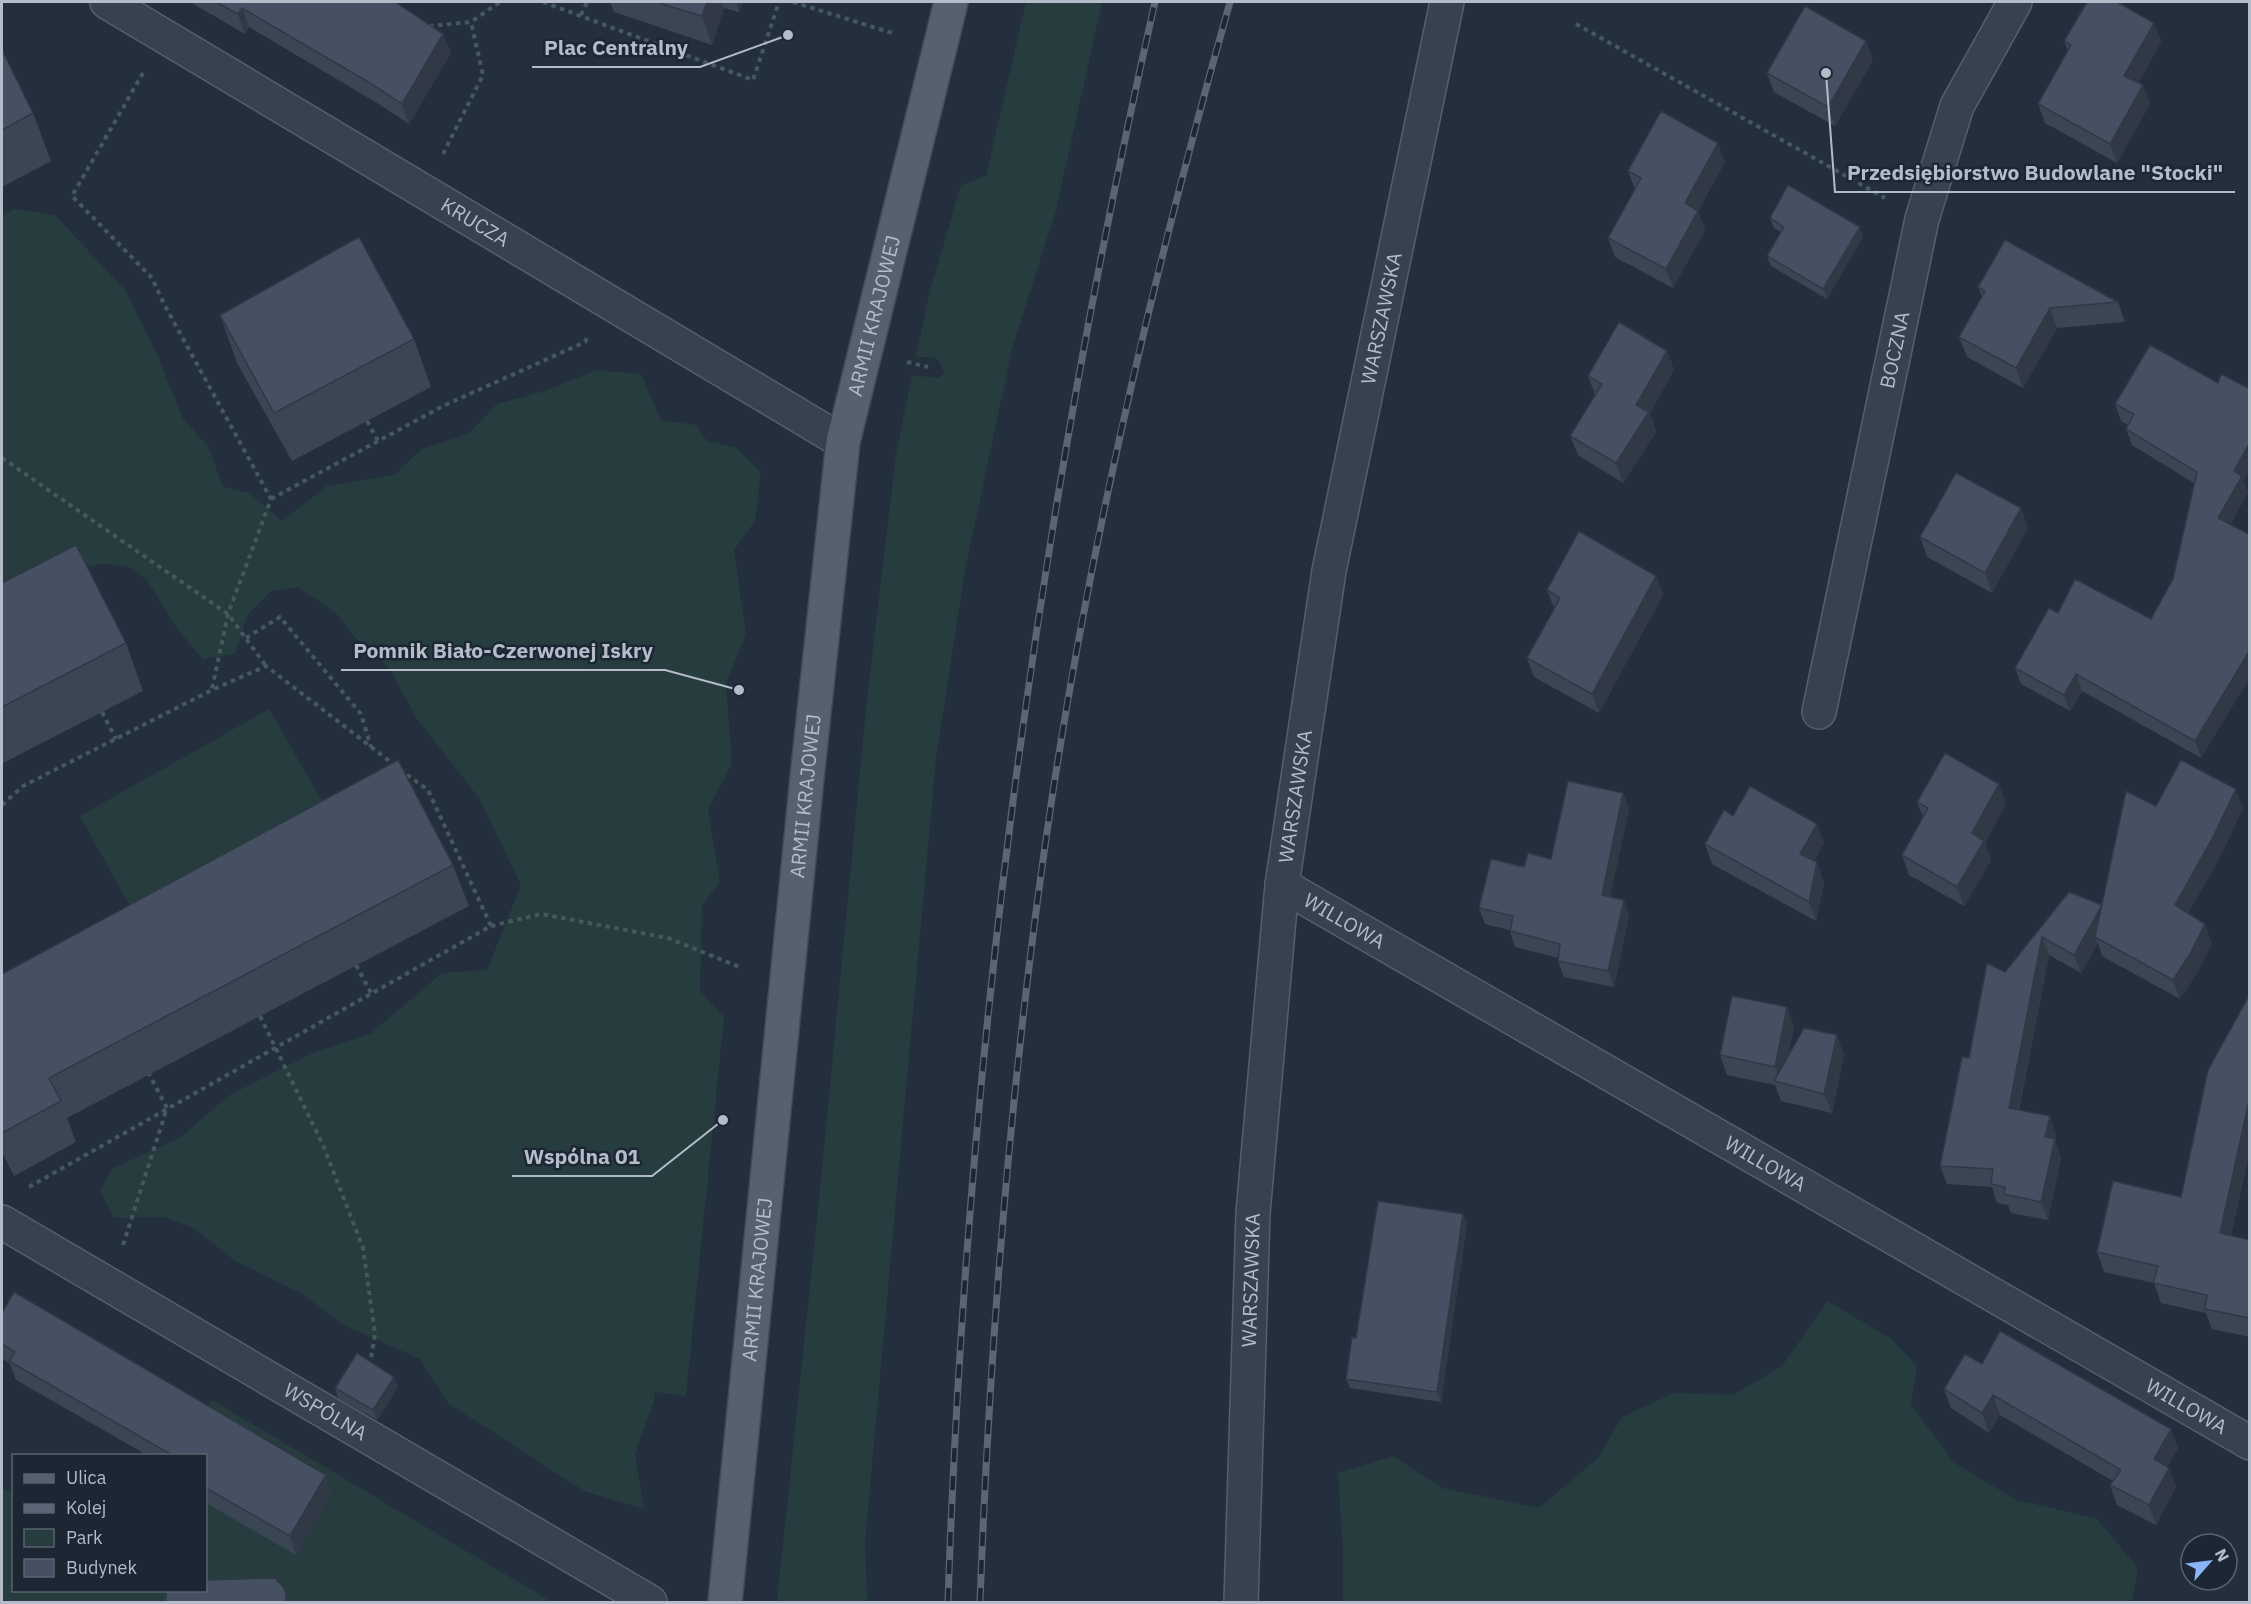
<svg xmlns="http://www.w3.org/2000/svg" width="2251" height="1604" viewBox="0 0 2251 1604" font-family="'IBM Plex Sans',sans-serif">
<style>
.green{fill:#263c3f}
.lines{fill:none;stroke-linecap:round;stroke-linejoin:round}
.minor-casing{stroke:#565f6c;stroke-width:36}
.major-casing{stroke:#414a57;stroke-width:36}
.path{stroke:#44595c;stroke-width:4;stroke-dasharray:4.5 4.5;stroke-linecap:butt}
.minor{stroke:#38414e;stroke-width:33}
.major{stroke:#56606e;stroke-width:33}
.rail-casing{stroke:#5a6575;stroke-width:7}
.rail{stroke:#1d2633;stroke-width:4.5;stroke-dasharray:14;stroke-linecap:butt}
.wall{fill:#3b4654}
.shaded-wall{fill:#303945}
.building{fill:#455162;stroke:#303945;stroke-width:1.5}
.labels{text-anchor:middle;stroke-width:5;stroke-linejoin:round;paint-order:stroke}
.street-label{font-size:20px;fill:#b4bcc9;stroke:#1d2633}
.leader{fill:none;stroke:#b4bcc9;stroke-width:2}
.callout-dot{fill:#b4bcc9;stroke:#1d2633;stroke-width:2}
.callout-label{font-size:21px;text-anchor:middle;font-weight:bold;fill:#b4bcc9;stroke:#1d2633;stroke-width:5;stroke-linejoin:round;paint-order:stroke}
</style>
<rect width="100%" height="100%" fill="#242f3e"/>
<path class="green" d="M1026,2H1102L1056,210L1012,349L965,570L936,759L865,1542L867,1602H777L820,1190L867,699L896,454L912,375L938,378L944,372C937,352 934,358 916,357L928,298L961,185L986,176Z
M14,209L55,215L125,290L158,357L182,417L209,448L223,487L249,493L282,521L327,486L394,475L422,449L468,434L497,404L545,391L597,370L641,374L661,420L696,425L707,441L735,447L761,472L755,521L734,550L746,635L726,683L732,764L708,809L720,882L702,905L700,991L724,1017L686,1396L655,1392L654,1401L635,1454L644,1509L584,1491L448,1403L420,1359L345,1326L304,1295L235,1261L194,1228L163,1217L114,1218L100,1191L112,1169L181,1137L228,1096L315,1052L370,1034L442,973L487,970L521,885L479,798L417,719L390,669L355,637L335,612L297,587L271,591L247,615L235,654L203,659L178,630L147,580L128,566L100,564L50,576L2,613V217Z
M269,709L326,808L135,915L80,816Z
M1828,1301L1891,1339L1917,1366L1911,1405L1954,1463L2017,1500L2097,1519L2138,1568L2132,1602H1343V1550L1338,1473L1393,1456L1442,1488L1539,1508L1598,1458L1622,1417L1674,1393L1733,1395L1782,1366Z
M212,1400L552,1602H2V1488L13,1493L14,1590H206V1456L178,1455Z"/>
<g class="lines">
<defs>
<g id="minor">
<path id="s1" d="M107,2L843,442"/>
<path id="s2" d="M1819,712L1922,219L1957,106L2015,2"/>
<path id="s3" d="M1282,885L2250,1443"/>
<path id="s4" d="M2,1222L650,1602"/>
<path id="s5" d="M1241,1602L1253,1213L1282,885L1329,571L1447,2"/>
</g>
<g id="major">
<path id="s6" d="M725,1602L807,778L843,442L951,2"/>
</g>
</defs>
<use href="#minor" class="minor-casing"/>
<use href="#major" class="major-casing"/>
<path class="path" d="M543,2L753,80L779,2
M793,2L892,33
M581,15L587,2
M1576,24L1885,198
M429,26L471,22L500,2
M143,73L72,196L152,278L164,304L271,499L228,614L212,689
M443,154L483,75L471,22
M907,362L928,367
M367,421L378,441
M2,458L228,614L266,666
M271,499L443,406L585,342L587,338
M246,638L280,617L361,714L371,747
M102,712L116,739
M2,805L23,786L212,690L266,666L396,766
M491,926L541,914L668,938L742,968
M356,965L371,993
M260,1016L323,1145L363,1248L375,1334L370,1364
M29,1187L491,926L428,790L402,771
M123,1245L167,1108L149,1074"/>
<use href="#minor" class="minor"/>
<use href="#major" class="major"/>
<defs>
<path id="rail" d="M948,1602C966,1064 1036,527 1155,2
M980,1602C990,1333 1012,1064 1052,798C1093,528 1156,264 1230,2"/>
</defs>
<use href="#rail" class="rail-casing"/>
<use href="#rail" class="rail"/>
</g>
<path class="wall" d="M190,2H395L443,34L451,53L409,124L377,103L249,27L245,34Z
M610,2H743L739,12L724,8L712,45L614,12Z
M2154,23L2161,42L2139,82L2150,104L2117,163L2045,123L2038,104L2068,51L2064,41Z
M2,50L33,113L51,161L2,187Z
M1873,60L1835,126L1774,92L1767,73Z
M1725,162L1698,211L1705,230L1673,288L1615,257L1608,238L1635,189L1628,171Z
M1770,218L1863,237L1827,299L1771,266L1767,256L1781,232L1774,228Z
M1978,287L2118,302L2125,322L2057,328L2023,388L1967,357L1959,337L1982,297Z
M220,315L414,339L431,387L292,461L237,363Z
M1667,351L1674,370L1650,413L1656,432L1623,483L1578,455L1570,436L1595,395L1588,376Z
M2218,383L2250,389V470L2243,481L2248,492L2230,525L2250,535V677L2201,758L2082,691L2070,711L2021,684L2015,668L2058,613L2151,619L2173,579L2194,483L2132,445L2126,429L2128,425L2121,421L2115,404Z
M2021,508L2028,528L1992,593L1927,557L1920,537Z
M1656,576L1663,595L1599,713L1534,677L1527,658L1554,608L1547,590Z
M2,583L126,643L143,691L3,763L2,761Z
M1623,793L1629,809L1610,897L1624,900L1629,916L1614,987L1564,977L1558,961V958L1515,947L1510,931V930L1485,924L1479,908L1524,867L1551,859Z
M1917,802L2006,804L1985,843L1991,860L1964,906L1909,875L1902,855L1923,818Z
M2156,806L2243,808L2220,857L2188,913L2212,943L2197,973L2180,999L2102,956L2098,943L2081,973L2049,955L2019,1110L2056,1135L2055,1141L2061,1158L2048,1220L2011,1213L2008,1205L1997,1203L1992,1187L1947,1184L1940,1166L1969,1058L2005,972L2069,892L2102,905Z
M1733,816L1817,824L1824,843L1814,861L1824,882L1816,921L1712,864L1705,844Z
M453,865L469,906L67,1118L76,1142L14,1176L2,1152V974Z
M2250,994V1150L2231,1236L2250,1240V1337L2212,1329L2206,1313L2161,1303L2154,1283L2104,1272L2097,1252L2181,1197Z
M1787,1007L1794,1027L1788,1056L1844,1054L1832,1113L1781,1101L1775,1085L1727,1075L1720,1055Z
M1463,1214L1467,1224L1441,1402L1350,1388L1346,1379L1356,1338Z
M2,1313L326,1475L332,1494L296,1555L206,1503V1455H147L16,1380L10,1364L2,1358Z
M1982,1364L2178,1448L2167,1467L2176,1487L2156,1525L2117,1505L2110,1485L2113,1481L2000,1415L1989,1433L1951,1408L1944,1389Z
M398,1387L377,1420L338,1398L335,1388Z"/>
<path class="shaded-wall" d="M707,2H722L724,8L712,45L702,16Z
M736,2H743L739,12Z
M242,8L249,27L245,34L238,14Z
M2154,23L2161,42L2132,95L2124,76Z
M443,34L451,53L409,124L402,104Z
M1866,41L1873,60L1835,126L1828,107Z
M2143,85L2150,104L2117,163L2110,144Z
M1718,143L1725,162L1698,211L1705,230L1673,288L1666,269L1685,203Z
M1860,227L1863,237L1827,299L1823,289Z
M2050,308L2057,328L2023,388L2016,368Z
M1667,351L1674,370L1650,413L1656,432L1623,483L1616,463L1636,405Z
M2250,442V470L2243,481L2248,492L2224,535L2218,518L2234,471Z
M2021,508L2028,528L1992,593L1985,573Z
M1656,576L1663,595L1599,713L1592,694Z
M2250,650V677L2201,758L2195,741Z
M2076,674L2082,691L2070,711L2064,695Z
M1999,784L2006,804L1985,843L1991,860L1964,906L1957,887L1972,833Z
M2236,789L2243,808L2220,857L2182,924L2175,905Z
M1623,793L1629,809L1607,911L1602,895Z
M1817,824L1824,843L1807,873L1800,854Z
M1817,862L1824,882L1816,921L1809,902Z
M1624,900L1629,916L1614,987L1608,971Z
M2102,905L2095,937L2098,943L2081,973L2074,955Z
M2205,924L2212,943L2197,973L2180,999L2173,980Z
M2042,937L2049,955L2015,1126L2009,1108Z
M1787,1007L1794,1027L1783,1083H1781L1775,1067Z
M1837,1035L1844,1054L1832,1113L1824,1094Z
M2250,1096V1150L2227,1253L2220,1233Z
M2050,1116L2056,1135L2055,1141L2061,1158L2048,1220L2041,1202L2045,1137Z
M1463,1214L1467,1224L1441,1402L1437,1392Z
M394,1377L398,1387L377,1420L373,1410Z
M1993,1395L2000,1415L1989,1433L1982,1413Z
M2171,1429L2178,1448L2161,1478L2154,1459Z
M2169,1468L2176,1487L2156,1525L2149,1505Z
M326,1475L332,1494L296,1555L290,1536Z"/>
<path class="building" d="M216,2H395L443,34L402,104L370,83L242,8L238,14Z
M656,2H707L702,16Z
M2087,2H2117L2154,23L2124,76L2143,85L2110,144L2038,104L2071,45L2064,41Z
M1805,6L1866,41L1828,107L1767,73Z
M2,50L33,113L2,130Z
M1661,111L1718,143L1685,203L1698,211L1666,269L1608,238L1641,178L1628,171Z
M1788,185L1860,227L1823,289L1767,256L1784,227L1770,218Z
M359,237L414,339L274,413L220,315Z
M2005,240L2118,302L2050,308L2016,368L1959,337L1985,291L1978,287Z
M1619,322L1667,351L1636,405L1649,412L1616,463L1570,436L1602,384L1588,376Z
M2150,345L2218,383L2221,374L2250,389V442L2234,471L2242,476L2218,518L2250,535V650L2195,741L2076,674L2064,695L2015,668L2049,608L2058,613L2075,579L2151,619L2173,579L2197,472L2126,429L2134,414L2115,404Z
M1956,473L2021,508L1985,573L1920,537Z
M1579,531L1656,576L1592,694L1527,658L1560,598L1547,590Z
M76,545L126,643L2,707V583Z
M1945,753L1999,784L1972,833L1984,841L1957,887L1902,855L1928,808L1917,802Z
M398,760L453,865L49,1078L61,1101L2,1133V974Z
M2181,760L2236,789L2213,837L2175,905L2205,924L2190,954L2173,980L2095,937L2126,791L2156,806Z
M1568,781L1623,793L1602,895L1624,900L1608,971L1558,961L1560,944L1510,931L1513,916L1479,908L1491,859L1524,867L1528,853L1551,859Z
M1750,786L1817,824L1800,854L1817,862L1809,902L1705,844L1724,810L1733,816Z
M2069,892L2102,905L2074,955L2042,937L2009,1108L2050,1116L2045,1137L2055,1139L2041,1202L2004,1194L2005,1187L1991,1184L1993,1169L1940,1166L1962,1057L1969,1058L1987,963L2005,972Z
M2250,994V1096L2220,1233L2250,1240V1318L2205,1309L2207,1295L2153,1283L2158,1266L2097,1252L2113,1181L2181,1197L2208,1070Z
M1732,996L1787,1007L1775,1067L1720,1055Z
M1804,1028L1837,1035L1824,1094L1774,1081Z
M1378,1201L1463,1214L1437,1392L1346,1379L1352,1337L1356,1338Z
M14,1292L326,1475L290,1536L206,1488V1455H172L9,1361L15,1352L2,1344V1313Z
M2000,1331L2171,1429L2154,1459L2169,1468L2149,1505L2110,1485L2121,1470L1993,1395L1982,1413L1944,1389L1965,1354L1982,1364Z
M357,1353L394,1377L373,1410L335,1388Z
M275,1578L284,1588L286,1594V1602H166V1590H206V1580Z"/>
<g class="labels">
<g class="street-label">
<text dy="7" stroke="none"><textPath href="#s1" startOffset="429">KRUCZA</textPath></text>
<text dy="7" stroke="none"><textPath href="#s6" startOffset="1296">ARMII KRAJOWEJ</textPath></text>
<text dy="7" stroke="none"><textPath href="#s5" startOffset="1294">WARSZAWSKA</textPath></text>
<text dy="7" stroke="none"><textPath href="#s2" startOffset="370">BOCZNA</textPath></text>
<text dy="7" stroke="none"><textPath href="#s6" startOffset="810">ARMII KRAJOWEJ</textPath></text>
<text dy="7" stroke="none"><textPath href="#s5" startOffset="808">WARSZAWSKA</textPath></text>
<text dy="7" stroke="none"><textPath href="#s3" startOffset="72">WILLOWA</textPath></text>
<text dy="7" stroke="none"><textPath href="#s3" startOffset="558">WILLOWA</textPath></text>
<text dy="7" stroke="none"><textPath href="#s6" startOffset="324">ARMII KRAJOWEJ</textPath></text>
<text dy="7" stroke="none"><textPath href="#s5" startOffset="322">WARSZAWSKA</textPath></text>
<text dy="7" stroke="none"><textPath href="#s3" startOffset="1044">WILLOWA</textPath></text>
<text dy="7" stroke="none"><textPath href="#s4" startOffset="375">WSPÓLNA</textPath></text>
</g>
</g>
<path class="leader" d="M788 35L700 67H532M1826 73L1835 192H2235M739 690L665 670H341M723 1120L652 1176H512"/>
<g class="callout-dot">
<circle cx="788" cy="35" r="6"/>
<circle cx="1826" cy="73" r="6"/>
<circle cx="739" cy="690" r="6"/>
<circle cx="723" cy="1120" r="6"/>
</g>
<g class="callout-label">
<text x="616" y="55">Plac Centralny</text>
<text x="2035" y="180">Przedsiębiorstwo Budowlane "Stocki"</text>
<text x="503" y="658">Pomnik Biało-Czerwonej Iskry</text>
<text x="582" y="1164">Wspólna 01</text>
</g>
<rect width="2251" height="1604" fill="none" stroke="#b4bcc9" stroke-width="6"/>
<rect x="12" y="1454" width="195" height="138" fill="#1d2633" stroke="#59626f" stroke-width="1.5"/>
<rect x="24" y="1474" width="30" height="9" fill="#56606e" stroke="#59626f" stroke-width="1.5"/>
<text x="66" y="1484" font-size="18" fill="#b4bcc9">Ulica</text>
<rect x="24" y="1504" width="30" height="9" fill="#5a6575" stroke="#59626f" stroke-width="1.5"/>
<text x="66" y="1514" font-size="18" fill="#b4bcc9">Kolej</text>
<rect x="24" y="1529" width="30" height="18" fill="#263c3f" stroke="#59626f" stroke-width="1.5"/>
<text x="66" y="1544" font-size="18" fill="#b4bcc9">Park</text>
<rect x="24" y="1559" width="30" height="18" fill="#455162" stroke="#59626f" stroke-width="1.5"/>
<text x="66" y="1574" font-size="18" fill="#b4bcc9">Budynek</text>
<g transform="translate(2209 1562) rotate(62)"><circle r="28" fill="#1d2633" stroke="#59626f" stroke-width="1.5"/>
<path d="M0-4.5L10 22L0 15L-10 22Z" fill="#8ab4f8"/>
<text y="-9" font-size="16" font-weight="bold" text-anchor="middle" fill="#b4bcc9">N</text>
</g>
</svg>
